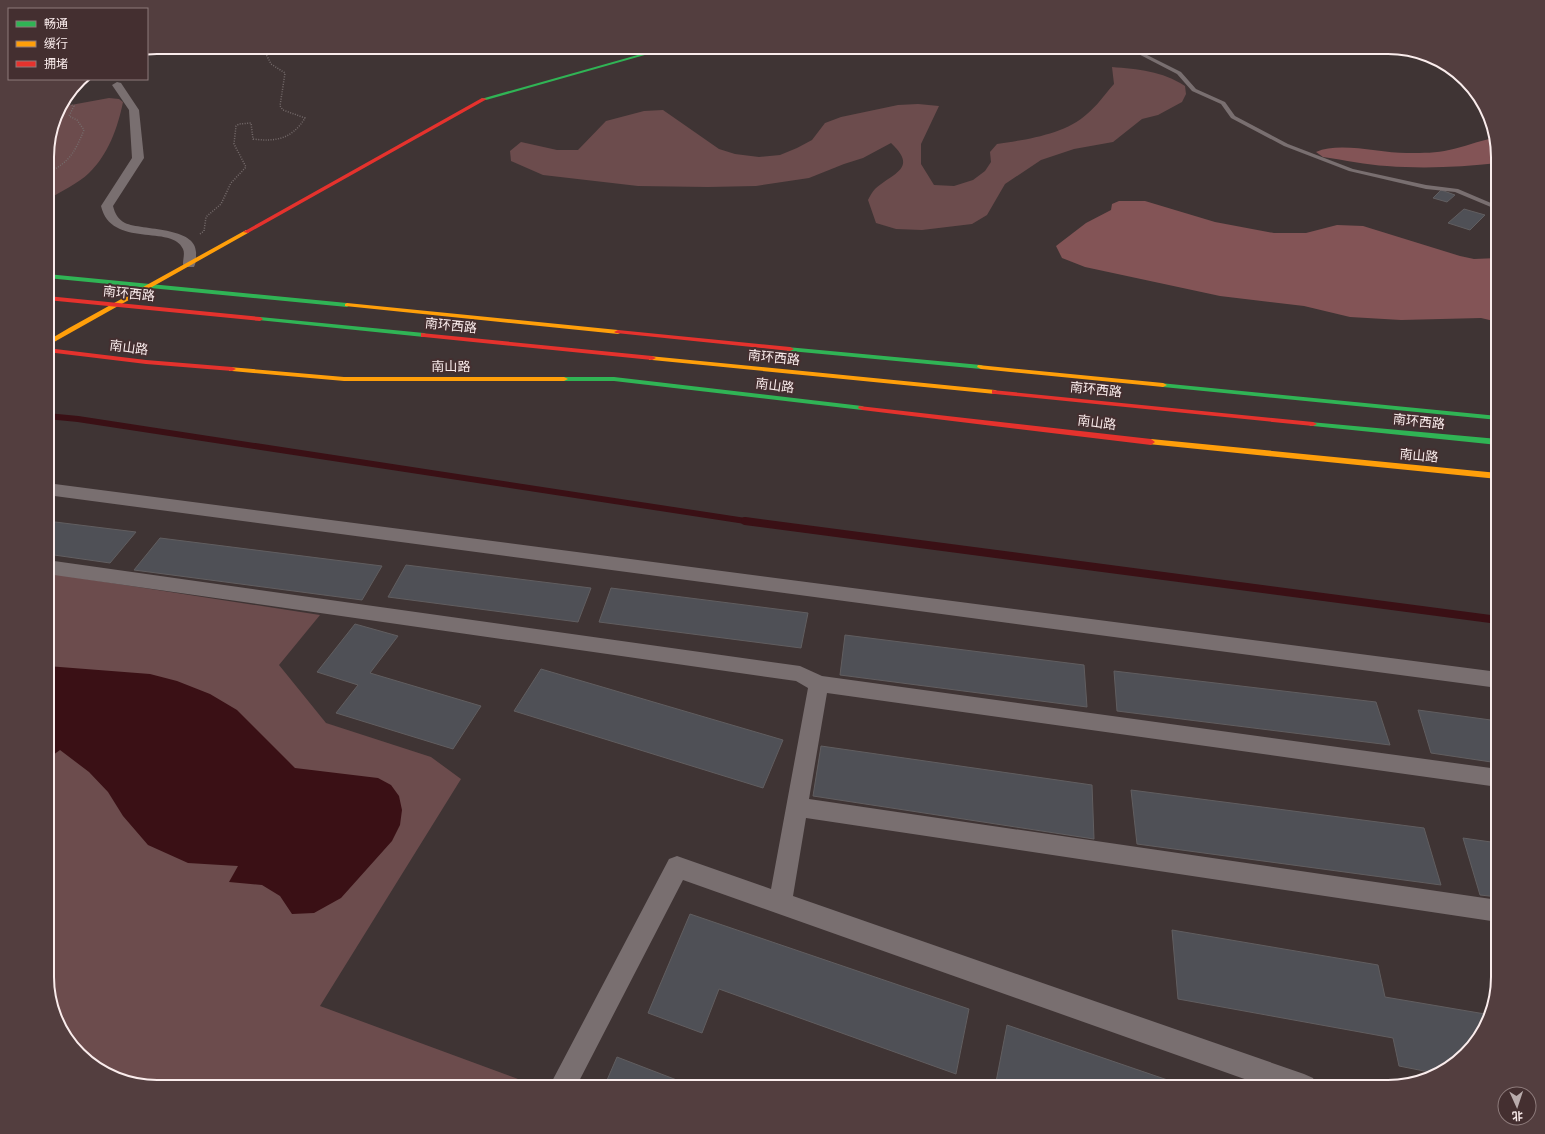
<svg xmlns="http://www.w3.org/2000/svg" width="1545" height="1134" viewBox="0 0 1545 1134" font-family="Manrope,'Noto Sans SC',sans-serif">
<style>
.green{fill:#6c4c4d}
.forest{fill:#835456}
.water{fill:#3a1015}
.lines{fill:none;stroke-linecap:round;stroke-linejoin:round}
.stream-far1{stroke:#3a1015;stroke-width:6}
.stream{stroke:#3a1015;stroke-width:8}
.building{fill:#4f5056;stroke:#615e60}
.path{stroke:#756b6b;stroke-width:1.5;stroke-dasharray:1 1.5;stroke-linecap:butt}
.lane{fill:#796f70;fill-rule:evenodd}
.street{fill:#796f70;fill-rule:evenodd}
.fast{fill:#30b455;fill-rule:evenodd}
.slow{fill:#ff9f0a;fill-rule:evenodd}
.jam{fill:#e5322d;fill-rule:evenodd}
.labels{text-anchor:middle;stroke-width:4;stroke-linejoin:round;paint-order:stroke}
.street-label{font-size:13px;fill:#faecec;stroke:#442f30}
.rim{fill:none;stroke:#faecec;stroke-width:2}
</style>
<rect width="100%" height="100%" fill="#3f3434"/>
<path class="green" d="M1112,67C1138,69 1162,71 1185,86L1186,94L1182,102L1158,115L1142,119L1113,142L1074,149L1041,160L1005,184L987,215L972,224L922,230L896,229L876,223L868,200C870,196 872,192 875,189C892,173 919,169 891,143L863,158L844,164L809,178L756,186L708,187L638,186L543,175L511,161L510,151L521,142L557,150H578L606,121L644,111L663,110L719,149L735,154L759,157L780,155L797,148L812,140L825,123L841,117L898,105L918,104L939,106L921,144V164L934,185L954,186L973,180L985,171L991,162L990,152L997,144C1025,140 1066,134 1087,114C1097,106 1105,94 1114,84Z
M109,98L119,99L123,102C118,127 108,155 89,173C79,183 60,192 47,200C47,171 44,132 60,107Z
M47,573L320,615L279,665L326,723L431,757L461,779L320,1006L518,1079L514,1087H156L131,1083L89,1063L62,1032L47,984Z"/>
<path class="forest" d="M1494,138L1498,163C1462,167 1424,169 1387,166C1366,165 1345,160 1323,157L1316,152C1341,141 1382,154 1410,153C1422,153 1437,153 1449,150C1464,147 1478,141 1494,138Z
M1119,201H1145L1215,222L1274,233H1306L1337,225L1363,226L1460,256L1474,259L1498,258V322L1481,318L1401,320L1350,317L1304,306L1220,296L1085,267L1062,258L1056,246L1086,223L1111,210L1112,204Z"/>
<path class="water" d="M47,666L150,674L177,681L210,694L237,710L295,768L378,778L391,785L399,796L402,810L400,825L392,841L341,898L314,913L292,914L280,896L262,885L229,882L238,866L188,863L148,845L123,816L108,792L89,772L60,750L53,755L47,752Z"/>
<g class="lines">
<path class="stream-far1" d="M47,416L78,419L752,522"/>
<path class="stream" d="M745,521L1498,620"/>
</g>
<path class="building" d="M1441,190L1455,195L1447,202L1433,198Z
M1464,209L1485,215L1470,230L1448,223Z
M47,521L136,532L110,563L47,554Z
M160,538L382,566L362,600L134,570Z
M406,565L591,588L578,622L388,597Z
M611,588L808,613L801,648L599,622Z
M355,624L398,636L370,673L481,706L453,749L336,713L358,685L317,672Z
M845,635L1084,665L1087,707L840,675Z
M541,669L783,740L763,788L514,711Z
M1114,671L1376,702L1390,745L1117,711Z
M1418,710L1498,721V763L1431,753Z
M821,746L1092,785L1094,839L813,796Z
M1131,790L1424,828L1441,885L1137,844Z
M1463,838L1498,843V897L1480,895Z
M690,914L969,1009L956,1074L719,989L702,1033L648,1013Z
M1172,930L1378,965L1385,997L1491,1015L1475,1044L1439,1074L1399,1066L1393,1038L1178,999Z
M1007,1025L1188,1087H995Z
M617,1057L695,1087H604Z"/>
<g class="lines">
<path class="path" d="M47,173C69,163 75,152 84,130L77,120L69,116L74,106L64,102L71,92
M200,234L204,231L206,217L221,204L231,183L246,167L234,144L236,126L239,124L251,123L253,139C276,142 292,139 305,118L283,110L280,106L285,73L271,64L265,52L251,47"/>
<path class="lane" d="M1125,47H1131L1181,72L1196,89L1225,102L1235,116L1288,144L1353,169L1426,185L1458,189L1498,206V210L1455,192L1426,189L1349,171L1284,146L1231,118L1221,104L1192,91L1177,74Z"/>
<path class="street" d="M117,82L121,83L139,110L144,158L113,206C115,214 118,219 125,223C143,231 199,226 196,255C196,259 196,263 194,267H184L183,264C183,259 185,253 183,249C173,224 111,249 101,206L132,158L129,110L112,85Z
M47,483L1498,672V688L47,495Z
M47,560L800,666L822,676L1498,769V787L827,693L809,799L1498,900V922L806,818L793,896L1304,1074L1313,1078L1317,1087H1267L683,880L576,1087H549L669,859L677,856L771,889L808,688L796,681L47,574Z"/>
<path class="fast" d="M666,47H673L486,100L481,99Z
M47,274L347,303L350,305L347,307L47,278Z
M260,317L424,333L428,335L424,337L258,320L257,319Z
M787,347L981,365L985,367L981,369L790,351H787Z
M561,377H614L862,406L866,408L862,410L614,381H564L560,379Z
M1160,383L1498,416V420L1163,387L1159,385Z
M1310,422L1498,439V445L1313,426H1310L1309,424Z"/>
<path class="slow" d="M246,230L249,232L248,233L47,346V341L69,328Z
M347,303L618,330L622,332L618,334L345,306V304Z
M649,356L995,390L999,392L995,394L652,360H649Z
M978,365L1163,383L1167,385L1163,387L981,369L977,367Z
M229,367L344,377H564L568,379L564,381H344L232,371H229Z
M1151,439L1498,473V479L1148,444L1147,442L1148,440Z"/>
<path class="jam" d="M482,98L487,99L248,233L243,232Z
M47,296L260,317L263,319L260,321L47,300Z
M618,330L790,347L794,349L790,351L616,333L614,332Z
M421,333L652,356L656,358L652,360L424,337H421Z
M47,348L146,360L232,367L236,369L232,371L146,364L47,352Z
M992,390L1313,422L1317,424L1313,426L995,394H992Z
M859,406L1151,439L1155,442L1151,445L862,410L858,408Z"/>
</g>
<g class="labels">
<g class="street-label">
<text transform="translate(129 293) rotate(6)" y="5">南环西路</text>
<text transform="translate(451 325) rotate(6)" y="5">南环西路</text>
<text transform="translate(129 347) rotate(7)" y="5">南山路</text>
<text transform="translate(774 357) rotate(6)" y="5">南环西路</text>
<text x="451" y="371">南山路</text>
<text transform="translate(775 385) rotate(7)" y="5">南山路</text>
<text transform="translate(1096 389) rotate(6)" y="5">南环西路</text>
<text transform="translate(1419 421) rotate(6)" y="5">南环西路</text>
<text transform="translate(1097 422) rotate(7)" y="5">南山路</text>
<text transform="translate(1419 455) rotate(5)" y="5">南山路</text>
</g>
</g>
<path d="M0 0H1545V1134H0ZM157 54H1388A103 103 0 0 1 1491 157V977A103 103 0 0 1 1388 1080H157A103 103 0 0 1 54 977V157A103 103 0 0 1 157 54Z" fill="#533e3f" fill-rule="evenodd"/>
<path class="rim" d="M157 54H1388A103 103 0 0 1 1491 157V977A103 103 0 0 1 1388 1080H157A103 103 0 0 1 54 977V157A103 103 0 0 1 157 54Z"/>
<rect x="8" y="8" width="140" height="72" fill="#442f30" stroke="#8d7b7b"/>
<rect x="16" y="21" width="20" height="6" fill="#30b455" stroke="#8d7b7b"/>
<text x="44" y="28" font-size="12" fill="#faecec">畅通</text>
<rect x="16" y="41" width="20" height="6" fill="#ff9f0a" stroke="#8d7b7b"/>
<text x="44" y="48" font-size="12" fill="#faecec">缓行</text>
<rect x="16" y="61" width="20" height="6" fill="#e5322d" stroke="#8d7b7b"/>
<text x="44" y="68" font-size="12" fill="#faecec">拥堵</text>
<g transform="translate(1517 1106) rotate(177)"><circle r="19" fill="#442f30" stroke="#8d7b7b"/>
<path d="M0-3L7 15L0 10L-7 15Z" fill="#b9acac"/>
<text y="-6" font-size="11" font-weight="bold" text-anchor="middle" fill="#faecec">北</text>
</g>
</svg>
